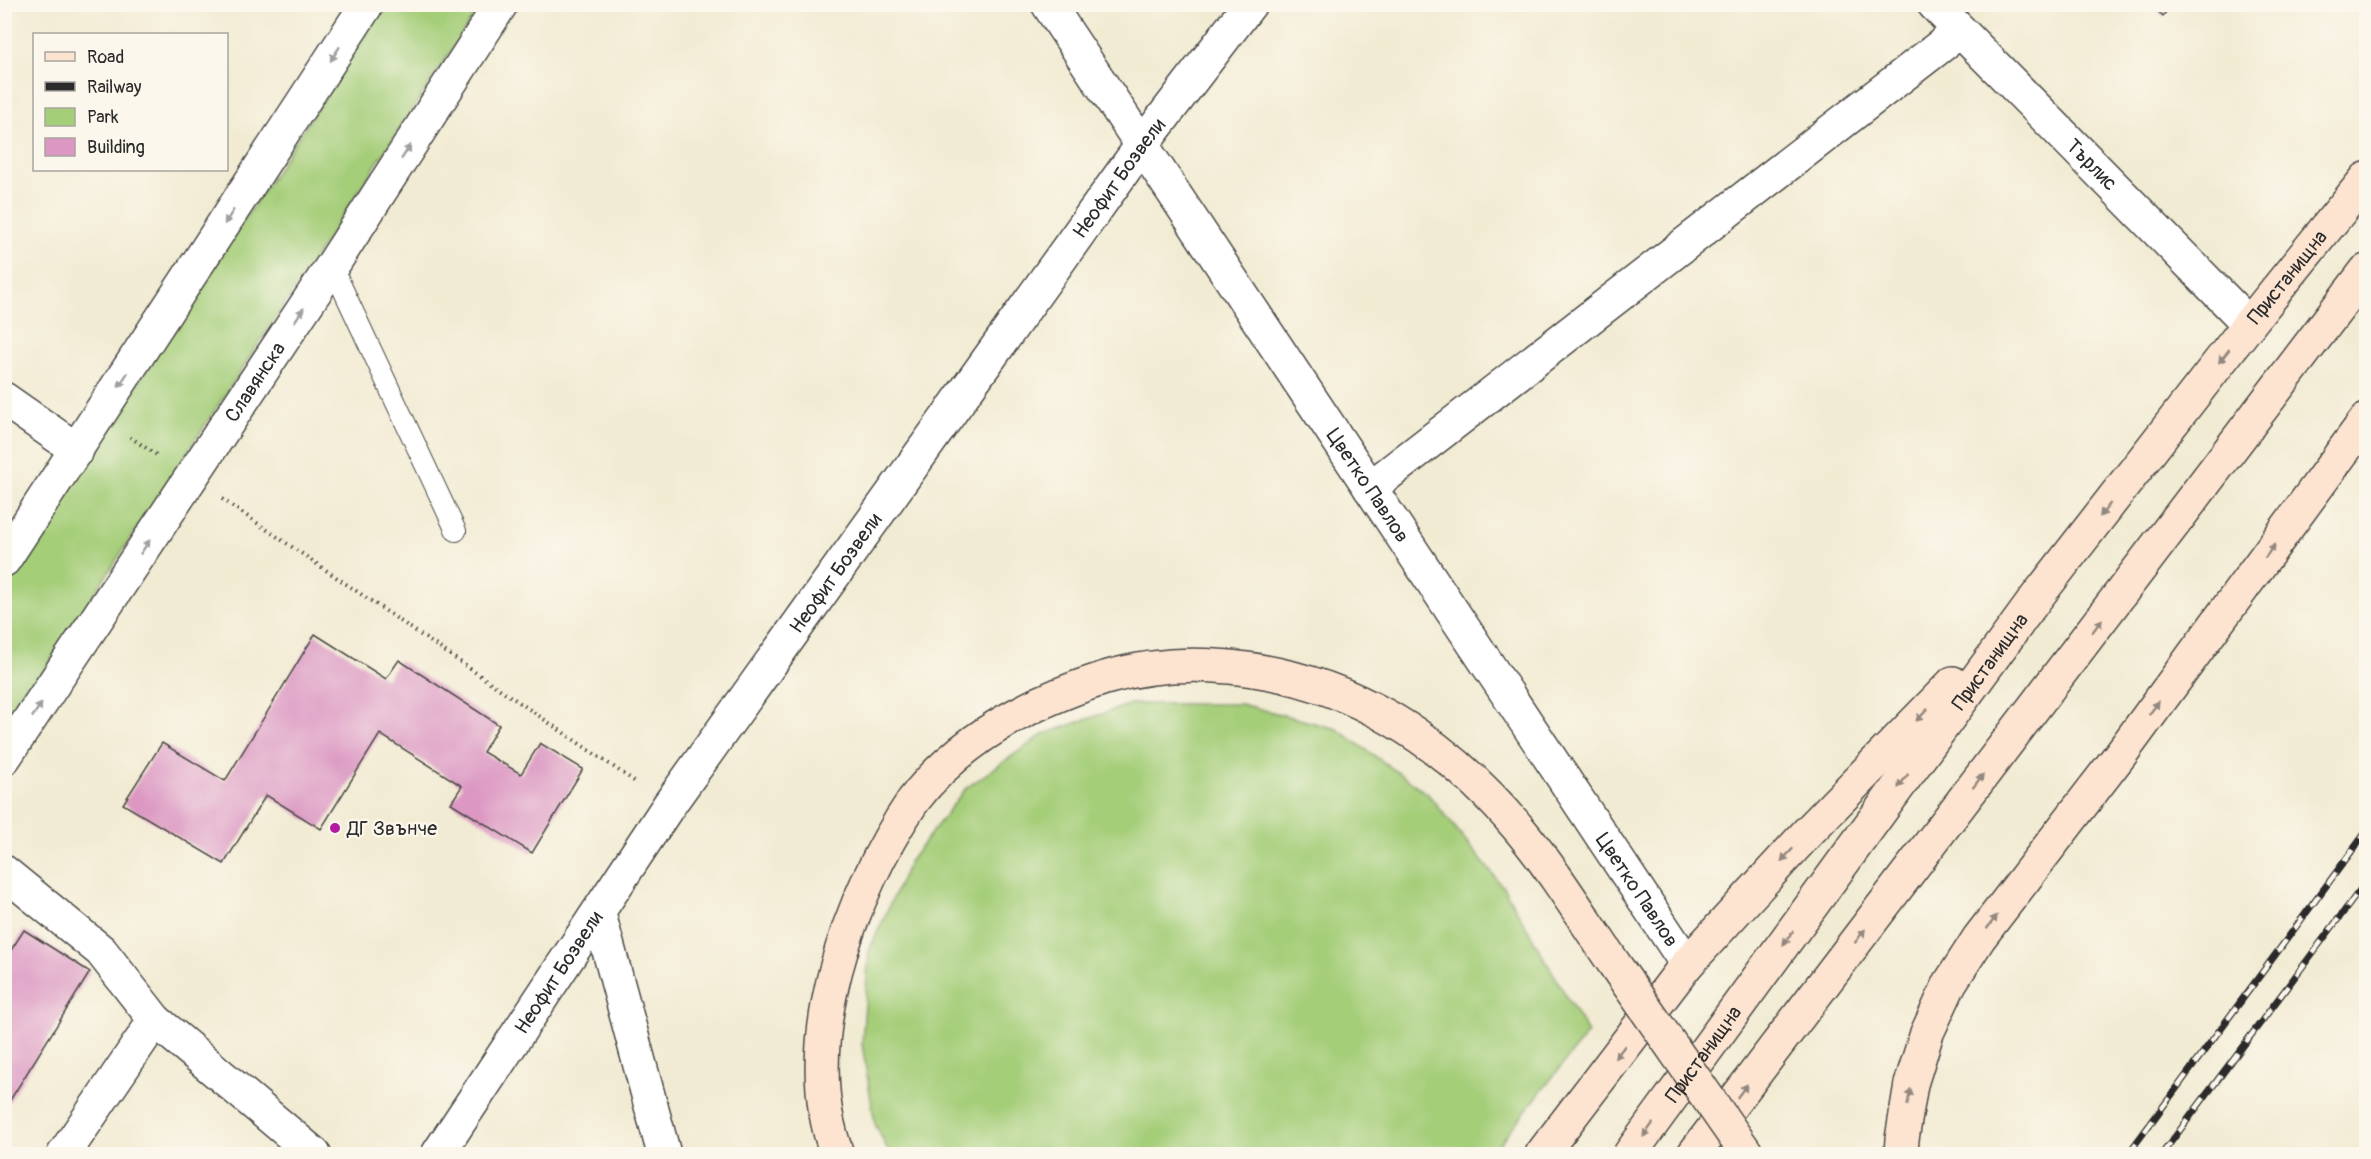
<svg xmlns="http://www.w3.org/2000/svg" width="2371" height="1159" viewBox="0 0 2371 1159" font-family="Pangolin,sans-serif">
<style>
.green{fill:#a5ce79;stroke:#687c52;stroke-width:1.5}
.building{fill:#dc98c3}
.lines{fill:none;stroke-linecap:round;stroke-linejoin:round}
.lane-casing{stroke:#494844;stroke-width:22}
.street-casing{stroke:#494844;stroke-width:36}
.secondary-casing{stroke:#494844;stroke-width:36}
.path{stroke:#494844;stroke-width:4;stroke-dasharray:1.5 4.5;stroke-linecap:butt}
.lane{stroke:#fff;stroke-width:20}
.street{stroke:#fff;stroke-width:33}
.secondary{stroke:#fde4d1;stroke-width:33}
.rail-casing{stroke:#2b2b2b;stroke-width:7}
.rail{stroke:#fbf7ec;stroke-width:4.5;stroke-dasharray:14;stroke-linecap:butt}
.secondary-bridge-casing{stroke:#494844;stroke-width:36;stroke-linecap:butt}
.secondary-bridge{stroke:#fde4d1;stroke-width:33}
.oneway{fill:#a0a0a0}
.oneway2{fill:#94887e}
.poi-dot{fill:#b5179e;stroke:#fbf7ec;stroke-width:2}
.labels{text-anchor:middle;stroke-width:4.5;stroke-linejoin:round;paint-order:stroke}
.street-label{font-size:20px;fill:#2b2b2b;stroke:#fbf7ec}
.poi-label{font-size:20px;fill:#2b2b2b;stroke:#fbf7ec;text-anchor:start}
</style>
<rect width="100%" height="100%" fill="#fbf7ec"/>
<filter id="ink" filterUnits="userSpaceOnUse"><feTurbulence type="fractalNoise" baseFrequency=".0167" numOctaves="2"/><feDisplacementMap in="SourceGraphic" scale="12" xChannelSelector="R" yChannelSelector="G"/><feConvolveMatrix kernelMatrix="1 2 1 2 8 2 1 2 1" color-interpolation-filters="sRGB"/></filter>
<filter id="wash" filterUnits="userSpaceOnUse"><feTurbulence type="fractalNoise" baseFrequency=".008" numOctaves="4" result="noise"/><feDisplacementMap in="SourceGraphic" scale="24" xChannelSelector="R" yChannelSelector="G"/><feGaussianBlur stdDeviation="1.35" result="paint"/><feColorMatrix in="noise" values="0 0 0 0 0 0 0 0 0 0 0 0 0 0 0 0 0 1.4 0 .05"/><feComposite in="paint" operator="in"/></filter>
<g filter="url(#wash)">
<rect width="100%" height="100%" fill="#f2ebd3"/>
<path class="green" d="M385,5H481L5,730V585Z
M1131,704H1241L1337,729L1428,794L1503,887L1588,1033L1491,1154H890L875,1124L862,1044L869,951L909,862L966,788L1044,734Z"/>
<g id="blocks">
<path class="building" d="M2150,4H2172L2163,16Z
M315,634L386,679L399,660L499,725L483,752L521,774L540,743L583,769L532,853L451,803L462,786L380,734L321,829L266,795L224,864L123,804L162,743L225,781Z
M24,930L90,972L4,1110V961Z"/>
</g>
</g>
<g filter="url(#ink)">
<use href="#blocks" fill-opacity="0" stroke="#494844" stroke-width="1.5"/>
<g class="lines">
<defs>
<path id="lane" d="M332,266L456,531"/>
<g id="street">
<path id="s1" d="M1048,4L1687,964"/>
<path id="s2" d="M1934,4L2249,324"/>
<path d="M4,399L77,450"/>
<path d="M1370,488L1960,31"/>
<path d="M4,560L367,4"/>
<path id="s3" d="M4,758L332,266L501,4"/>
<path d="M4,872L101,951L155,1020L314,1154"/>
<path d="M599,914L664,1154"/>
<path d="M64,1154L155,1020"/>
<path id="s4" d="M438,1154L669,805L1142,145L1250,4"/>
</g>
<g id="secondary">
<path d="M837,1154C795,1043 850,894 913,801"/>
<path d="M1542,1154L1687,964L1809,831L1953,683"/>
<path id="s5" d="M1630,1154L2036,598L2249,324L2366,179"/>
<path d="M1694,1154L2366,271"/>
<path d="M1901,1154L1902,1139L1911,1084L1927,1033L1950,983L1979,938L2120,755L2366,420"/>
</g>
</defs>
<use href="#lane" class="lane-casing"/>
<use href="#street" class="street-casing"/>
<use href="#secondary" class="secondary-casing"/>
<path class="path" d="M130,437L158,456
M222,499L637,783"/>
<use href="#lane" class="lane"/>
<use href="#street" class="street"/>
<use href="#secondary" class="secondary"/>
<defs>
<path id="rail" d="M2128,1154L2366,832
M2162,1154L2366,882"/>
</defs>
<use href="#rail" class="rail-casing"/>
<use href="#rail" class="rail"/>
<defs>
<path id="secondary-bridge" d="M913,801C960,739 1032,701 1105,678C1145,666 1188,663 1230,667C1348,678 1445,740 1520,830C1555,872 1584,920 1615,965C1659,1028 1703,1091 1747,1154"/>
</defs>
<use href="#secondary-bridge" class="secondary-bridge-casing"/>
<use href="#secondary-bridge" class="secondary-bridge"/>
</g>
<defs><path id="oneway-solid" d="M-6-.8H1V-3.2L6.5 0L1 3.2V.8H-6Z" transform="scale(1.5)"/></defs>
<g class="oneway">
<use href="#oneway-solid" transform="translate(335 54) rotate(123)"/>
<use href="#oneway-solid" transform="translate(406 152) rotate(-57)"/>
<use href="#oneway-solid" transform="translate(229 217) rotate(123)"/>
<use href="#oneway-solid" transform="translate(299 315) rotate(-56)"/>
<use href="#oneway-solid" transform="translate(123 380) rotate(123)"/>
<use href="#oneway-solid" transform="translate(145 547) rotate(-56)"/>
<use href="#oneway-solid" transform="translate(37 710) rotate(-56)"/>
</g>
<g class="oneway2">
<use href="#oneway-solid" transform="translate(2224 356) rotate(128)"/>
<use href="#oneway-solid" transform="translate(2105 510) rotate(128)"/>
<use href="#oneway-solid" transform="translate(2270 551) rotate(-54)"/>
<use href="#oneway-solid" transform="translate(2097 626) rotate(-53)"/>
<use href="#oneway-solid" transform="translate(2154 708) rotate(-54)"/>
<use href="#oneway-solid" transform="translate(1922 715) rotate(134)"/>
<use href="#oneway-solid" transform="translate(1903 781) rotate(126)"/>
<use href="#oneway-solid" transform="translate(1978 781) rotate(-53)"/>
<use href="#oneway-solid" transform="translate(1787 855) rotate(133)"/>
<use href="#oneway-solid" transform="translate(1992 922) rotate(-53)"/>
<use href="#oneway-solid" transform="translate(1860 936) rotate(-53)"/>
<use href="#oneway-solid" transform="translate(1788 938) rotate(126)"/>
<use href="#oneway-solid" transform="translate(1620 1052) rotate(127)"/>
<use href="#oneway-solid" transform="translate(1742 1091) rotate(-53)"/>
<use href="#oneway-solid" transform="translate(1909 1097) rotate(-80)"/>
<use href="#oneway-solid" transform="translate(1648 1130) rotate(126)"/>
</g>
</g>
<circle class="poi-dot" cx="335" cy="828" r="6"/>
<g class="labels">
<g class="street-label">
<text dy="7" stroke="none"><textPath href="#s2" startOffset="225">Търлис</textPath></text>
<text dy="7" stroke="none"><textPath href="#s4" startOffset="1190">Неофит Бозвели</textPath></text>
<text dy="7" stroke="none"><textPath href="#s5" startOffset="1096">Пристанищна</textPath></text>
<text dy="7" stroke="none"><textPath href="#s3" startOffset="452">Славянска</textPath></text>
<text dy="7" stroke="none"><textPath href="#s1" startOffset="578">Цветко Павлов</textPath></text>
<text dy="7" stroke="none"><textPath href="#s4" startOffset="704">Неофит Бозвели</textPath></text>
<text dy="7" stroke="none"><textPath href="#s5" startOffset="610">Пристанищна</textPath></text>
<text dy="7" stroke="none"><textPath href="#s1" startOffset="1064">Цветко Павлов</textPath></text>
<text dy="7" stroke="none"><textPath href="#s4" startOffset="218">Неофит Бозвели</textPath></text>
<text dy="7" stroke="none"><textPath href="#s5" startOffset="124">Пристанищна</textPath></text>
</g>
<g class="poi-label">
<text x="347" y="835">ДГ Звънче</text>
</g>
</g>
<rect width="2371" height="1159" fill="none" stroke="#fbf7ec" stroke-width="24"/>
<rect x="33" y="33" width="195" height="138" fill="#fbf7ec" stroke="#a8a59f" stroke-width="1.5"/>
<rect x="45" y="52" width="30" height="9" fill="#fde4d1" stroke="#a8a59f" stroke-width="1.5"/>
<text x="87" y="63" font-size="18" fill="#2b2b2b">Road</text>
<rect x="45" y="82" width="30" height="9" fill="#2b2b2b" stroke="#a8a59f" stroke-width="1.5"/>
<text x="87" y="93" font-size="18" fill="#2b2b2b">Railway</text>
<rect x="45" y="108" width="30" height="18" fill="#a5ce79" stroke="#a8a59f" stroke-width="1.5"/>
<text x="87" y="123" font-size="18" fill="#2b2b2b">Park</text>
<rect x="45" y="138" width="30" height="18" fill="#dc98c3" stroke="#a8a59f" stroke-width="1.5"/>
<text x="87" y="153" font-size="18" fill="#2b2b2b">Building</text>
</svg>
